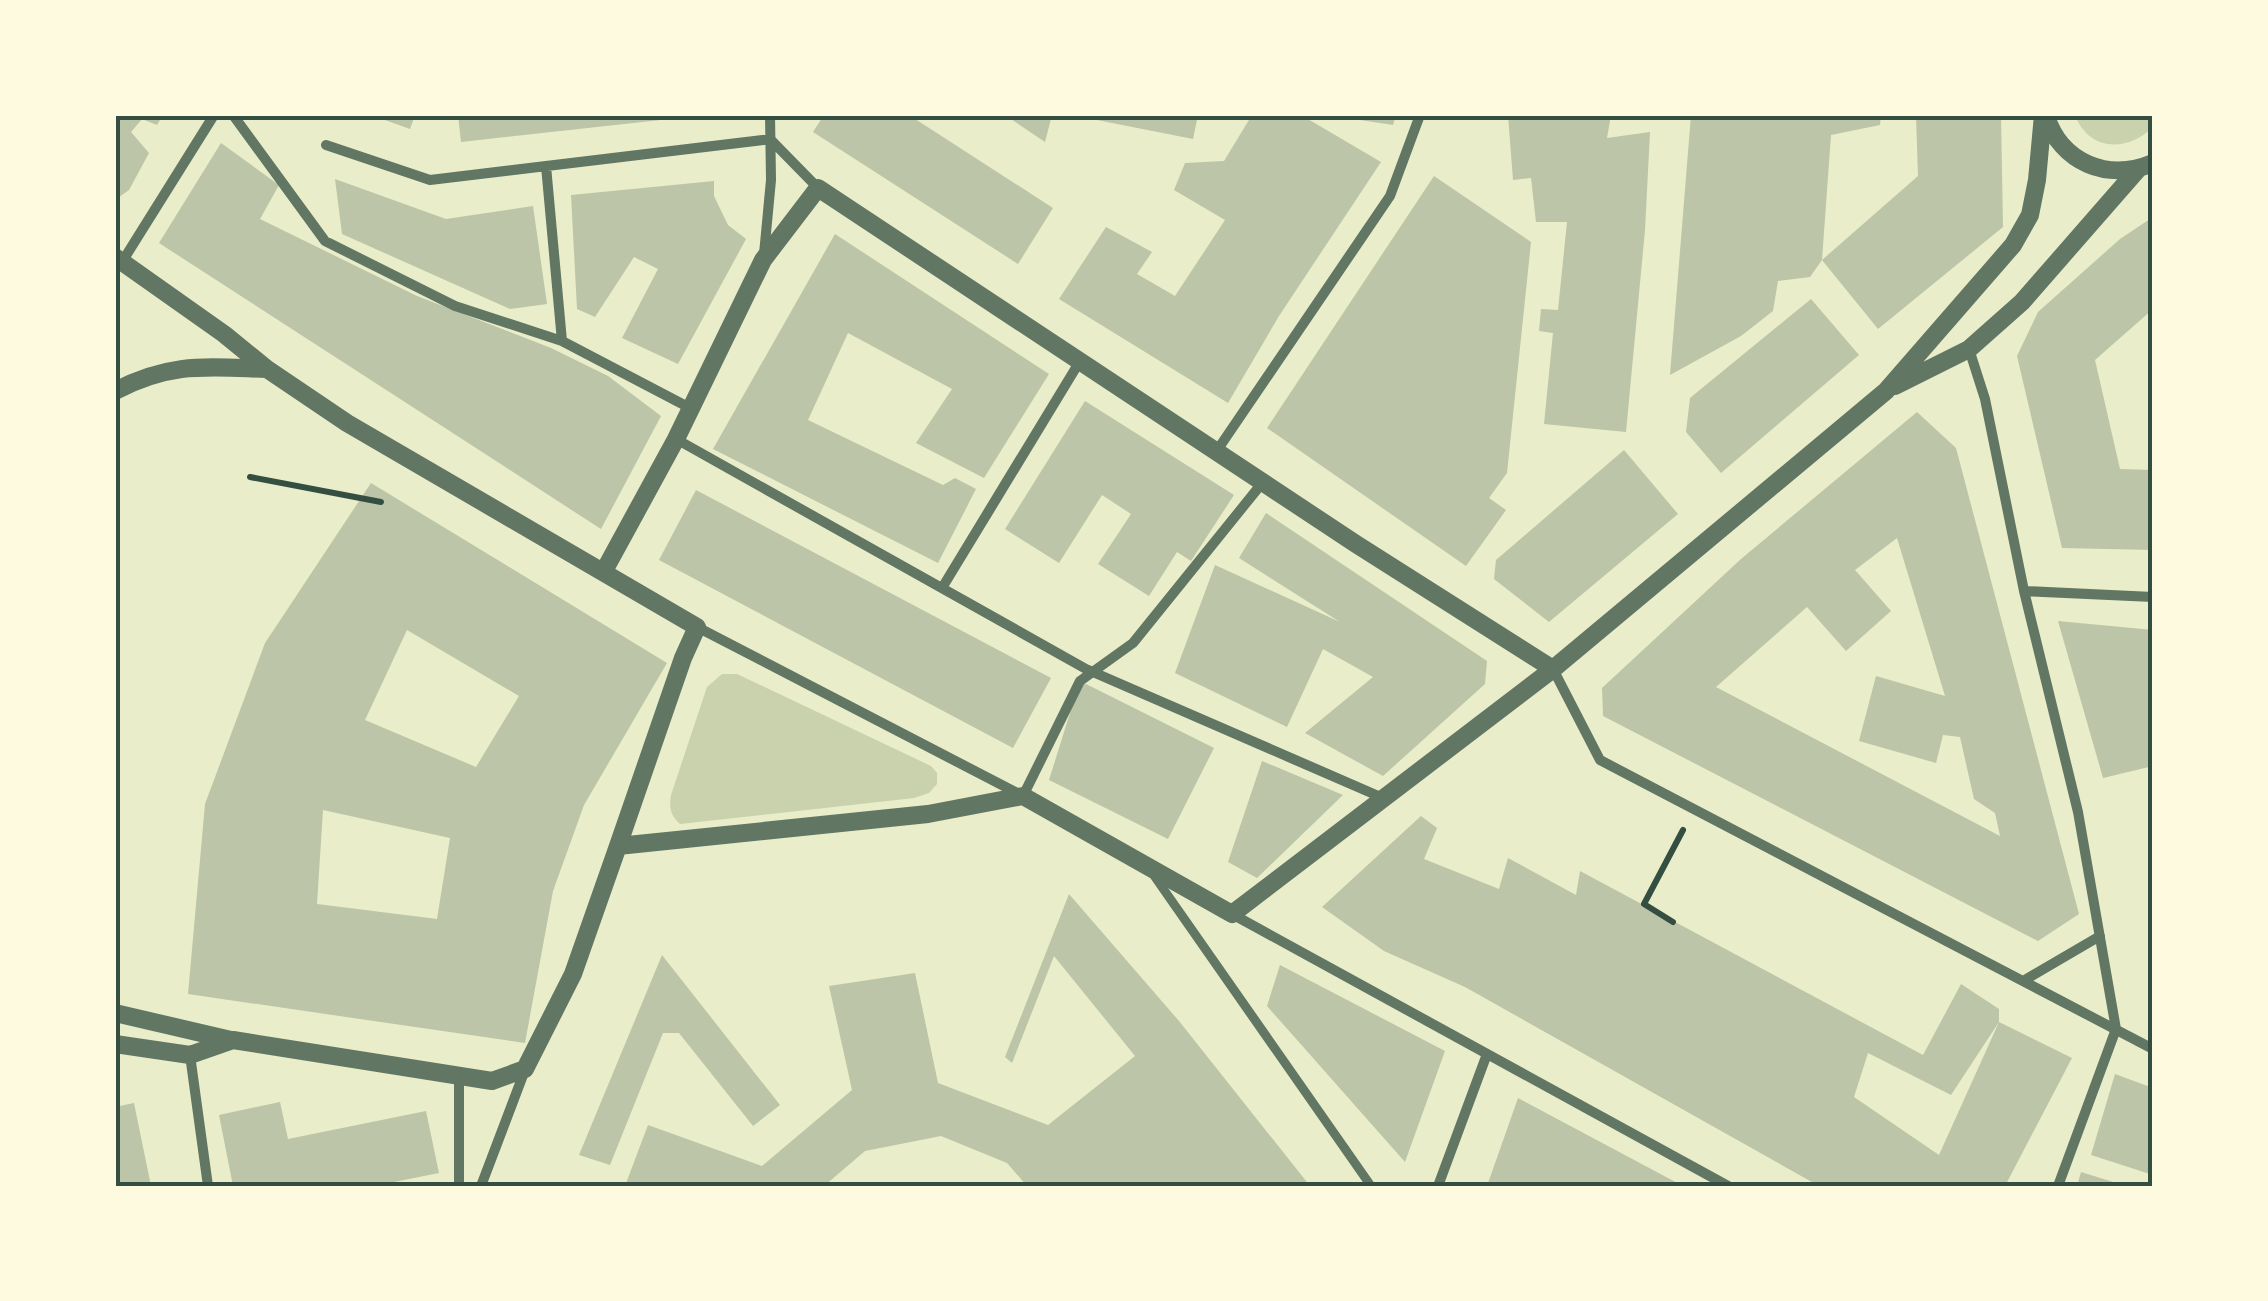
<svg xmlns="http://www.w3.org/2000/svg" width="2268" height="1301" viewBox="0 0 2268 1301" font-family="Signika,sans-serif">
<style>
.green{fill:#cad2ad}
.building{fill:#bcc5a7;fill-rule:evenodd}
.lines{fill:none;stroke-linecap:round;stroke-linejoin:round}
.path{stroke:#344e41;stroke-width:6}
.pedestrian{stroke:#617663;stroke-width:9}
.minor{stroke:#617663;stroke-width:10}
.tertiary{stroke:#617663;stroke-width:18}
.neatline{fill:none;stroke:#344e41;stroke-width:4}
</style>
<rect width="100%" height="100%" fill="#e9edc9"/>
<path class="green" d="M2075,115H2153V127C2128,152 2089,152 2075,115Z
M722,674H737L931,766L937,773V784L929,793L914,798L680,824C670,815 669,807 671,795L707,687Z"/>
<path class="building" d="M115,115H163L157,125L142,119L131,132L149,153L129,190L115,200Z
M371,115H415L410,129Z
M458,115H679V118L461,142Z
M824,115H909L1053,208L1018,264L813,132Z
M1005,115H1052L1045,142Z
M1098,115H1198L1193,139L1097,120Z
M1252,115H1301L1381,162L1279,316L1228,403L1059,299L1106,227L1152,252L1137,274L1175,296L1225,220L1174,190L1185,163L1224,161Z
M1355,115H1396L1393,125L1360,120Z
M1508,115H1611L1607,138L1650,132L1645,230L1626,432L1544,424L1553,333L1539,331L1541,309L1558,310L1567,222H1536L1531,178L1513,180Z
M1691,115H1881L1880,125L1831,135L1822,260L1810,277L1778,281L1773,311L1741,336L1670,375Z
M1916,115H2001L2003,227L1878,329L1822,260L1918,176Z
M221,143L279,185L260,219L417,296L551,348L608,376L661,416L601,529L159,243Z
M1434,176L1531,242L1507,473L1489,498L1506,510L1466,566L1267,428Z
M335,179L446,219L533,206L547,304L510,309L342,234Z
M714,181V196L728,225L746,239L678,364L622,338L658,269L634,257L595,317L577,309L571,195Z
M2153,217V309L2095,360L2120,469L2153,470V550L2062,548L2017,356L2038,312L2120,239Z
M835,234L1049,374L984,478L916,443L952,389L848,333L808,420L943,485L955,478L976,489L938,563L713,449Z
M1811,299L1859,355L1721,473L1686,432L1690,398Z
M1085,401L1234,495L1191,561L1177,552L1149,596L1098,564L1131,514L1102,495L1059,563L1005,529Z
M1917,412L1956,448L2079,914L2038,941L1603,716L1602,688L1741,559ZM1897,538L1945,696L1876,676L1859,741L1936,763L1943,735L1960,737L1974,799L1995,813L2000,836L1716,687L1807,607L1846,651L1891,611L1855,570Z
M1624,450L1678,514L1549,622L1494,579L1496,560Z
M371,483L667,663L584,805L553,891L525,1043L188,994L205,804L265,643ZM407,630L519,696L476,767L365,720ZM323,810L450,838L437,919L317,904Z
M696,490L1051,678L1013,748L659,560Z
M1266,513L1487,661L1485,684L1383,776L1305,733L1373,677L1323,649L1287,727L1175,673L1215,565L1340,622L1239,558Z
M2058,621L2153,630V766L2103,778Z
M1080,681L1214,748L1168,839L1049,780Z
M1262,761L1343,795L1257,878L1228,862Z
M1421,816L1437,828L1424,859L1499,889L1508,858L1576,895L1580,871L1923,1055L1961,984L1999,1009V1022L1951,1095L1868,1053L1854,1097L1939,1155L1999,1022L2072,1058L2005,1186H1819L1465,987L1384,951L1322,907Z
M1069,894L1179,1021L1310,1186H1027L1007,1163L941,1136L865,1151L824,1186H625L648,1125L762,1166L852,1090L829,986L915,973L938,1083L1048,1125L1135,1056L1054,956L1012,1063L1005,1057Z
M662,955L780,1105L753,1126L679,1033H663L610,1165L579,1155Z
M1280,965L1445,1051L1405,1162L1267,1006Z
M2115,1074L2153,1088V1175L2091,1155Z
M1518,1098L1683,1186H1487Z
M280,1102L288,1139L426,1111L439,1173L374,1186H233L219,1115Z
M134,1103L151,1186H115V1107Z
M2081,1172L2123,1185V1186H2077Z"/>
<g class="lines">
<path class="path" d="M250,477L381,502
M1673,922L1644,904L1683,830"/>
<path class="pedestrian" d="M1155,877L1371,1186"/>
<path class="minor" d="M233,115L325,241L455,306L562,341L690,408
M771,140L818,188
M326,145L430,180L771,139
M546,166L562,341
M764,254L771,180L770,115
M122,262L214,115
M1969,349L1985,399L2024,591L2078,812L2116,1029L2058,1186
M676,439L1086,669L1383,798
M1216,452L1390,196L1420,115
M942,588L1080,361
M2024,591L2153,597
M697,627L1023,796L1080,681L1133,643L1263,482
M1553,669L1600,760L2153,1049
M1232,914L1728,1186
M2023,981L2100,936
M190,1055L208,1186
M459,1075V1186
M481,1186L525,1070
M1438,1186L1487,1054"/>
<path class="tertiary" d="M2046,116C2061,163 2108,182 2153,163
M115,257L224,334L267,369L347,423L697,627L683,658L618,846
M1895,386L1969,349L2022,302L2139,168
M115,391C171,362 205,367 266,369
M604,571L676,439L763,260L818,188L1356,544L1553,669
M115,1013L231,1040
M115,1044L190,1055L233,1040L492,1081L525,1069L573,974L618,846L928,814L1023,796L1232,914L1553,669L1886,391L2013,245L2030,215L2037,180L2043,115"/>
</g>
<rect width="2268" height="1301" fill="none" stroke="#fefae0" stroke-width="235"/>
<rect x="118" y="118" width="2032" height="1066" class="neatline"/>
</svg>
